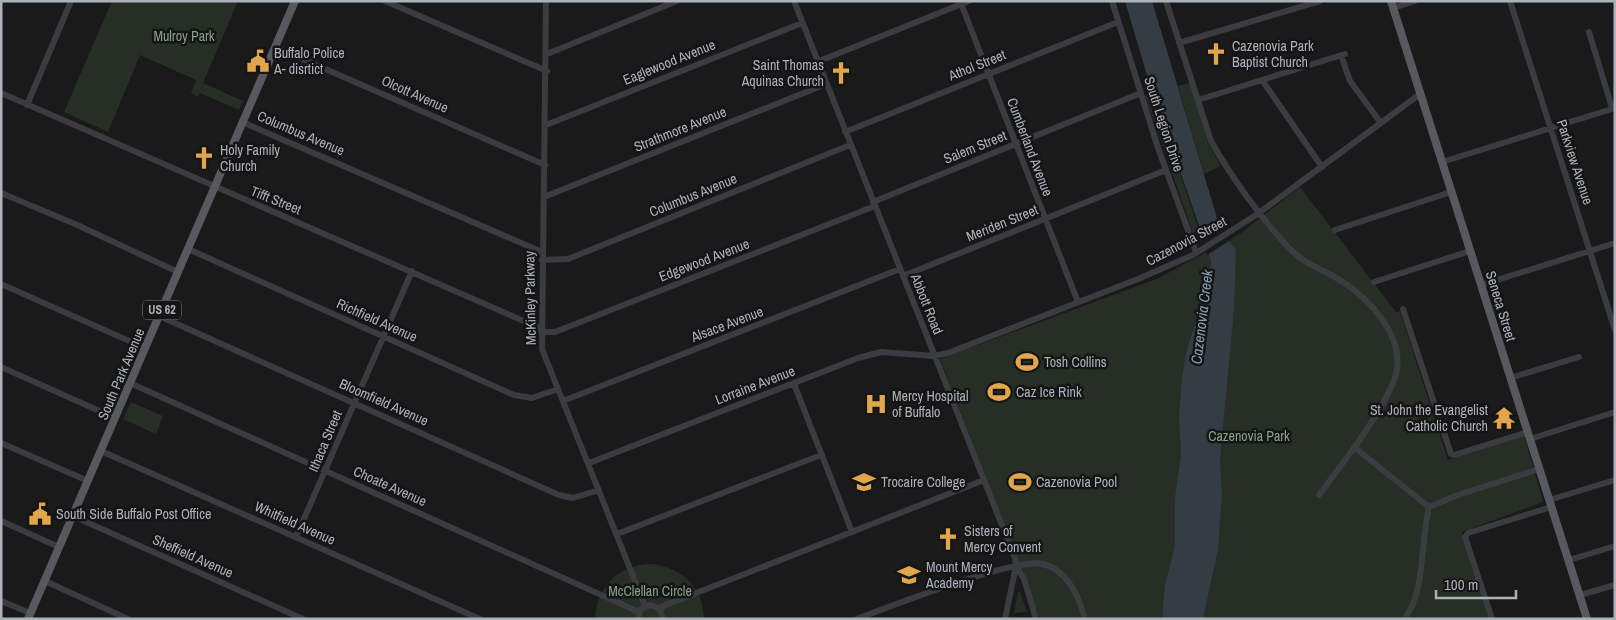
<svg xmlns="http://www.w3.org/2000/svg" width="1616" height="620" viewBox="0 0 1616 620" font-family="'Archivo Narrow',sans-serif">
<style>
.green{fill:#262e26}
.water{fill:#343d43}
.pier{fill:#1a1a1b}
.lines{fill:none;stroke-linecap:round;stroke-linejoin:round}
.minor{stroke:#3b3c40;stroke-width:6}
.major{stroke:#57595f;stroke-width:8}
.labels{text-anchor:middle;stroke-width:5;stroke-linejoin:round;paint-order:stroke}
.shield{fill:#151516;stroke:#7f8389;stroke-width:1}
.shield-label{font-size:12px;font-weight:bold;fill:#adb2ba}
.park-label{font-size:14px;fill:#86a386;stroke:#151516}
.poi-label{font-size:14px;fill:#adb2ba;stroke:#151516;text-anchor:start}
.street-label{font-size:14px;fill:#adb2ba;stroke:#151516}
.water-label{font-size:15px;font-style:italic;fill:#88a0b1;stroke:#151516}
</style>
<rect width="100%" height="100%" fill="#1a1a1b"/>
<path class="green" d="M112,1H238L203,83L243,101L239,110L200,93L198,96L191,93L196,80L140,55L108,132L64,112Z
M1190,83L1208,143L1221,166L1204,174L1178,86Z
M1153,92L1202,239L1196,242L1145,95Z
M1300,187L1396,312L1400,311L1448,460L1524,435L1543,502L1462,532L1489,619H1038L1017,557L940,359L1159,278L1241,233Z
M131,402L163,416L156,434L123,419Z
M650,564C680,566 704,587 704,619H595C597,587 618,565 650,564Z
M1018,592H1020L1027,612L1014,613Z"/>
<path class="water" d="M1125,1H1152L1220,228L1236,250L1234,309L1220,459L1222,495L1218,549L1204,614L1205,619H1162L1165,585L1175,545V498L1181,454L1179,417L1182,377L1188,345L1210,283L1211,260L1149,82Z"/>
<path class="pier" d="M1223,227L1232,239L1207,255L1201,241Z"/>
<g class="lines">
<path class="minor" d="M385,1L547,71
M546,1L542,349L645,606
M794,1L1015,558L1016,566L1005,619
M960,1L1078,302
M1112,1L1158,148L1196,252
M1166,1L1211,141C1231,177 1261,218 1289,248C1305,265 1325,270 1343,282C1370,300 1402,334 1397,369C1392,401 1340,467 1319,495
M1510,1L1615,330
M1393,8L1415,1
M1589,32L1612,108
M1179,43L1320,1
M275,47L545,165
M547,54L677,1
M1341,55L1350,81L1381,123
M817,62L969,1
M1262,80L1322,167
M1,93L542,329
M1198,100L1345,54
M27,105L71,1
M242,122L542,252
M546,125L802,23
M845,132L1118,22
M1442,162L1615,108
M1,193L75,224L178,272
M544,197L826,84
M873,202L1141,93
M1335,230L1451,192
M188,249L514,395L532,398L558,389
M542,260L568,259L850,145
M903,276L1166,170
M1374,282L1470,251
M1,284L145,348
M1481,285L1615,243
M1403,309L1451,454L1454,455L1528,432
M159,316L559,495L573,498L599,490
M541,332H555L875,206
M1,367L115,418
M1510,378L1579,357
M130,383L639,612
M794,384L852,532
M563,401L900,269
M1530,439L1615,412
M1,443L88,481
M1354,447L1429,507
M101,451L480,619
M589,463L858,358L881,352L934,356L948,353L1138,279L1193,255L1256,215L1420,94
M1549,500L1615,480
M1429,507L1455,496L1539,469
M73,516L303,619
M1,521L59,547
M617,534L821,455
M296,537L412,271
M1569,560L1615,546
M1016,566L1024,579L1036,619
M45,581L128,619
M1580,595L1615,585
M1,601L30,613
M658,608L984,480
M638,619L641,609L651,605L660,609L663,619
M857,619C888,607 1017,557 1043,564C1067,570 1079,597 1085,619
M1404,619C1425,595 1421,539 1429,507
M1492,619L1465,537L1468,533L1551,507"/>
<path class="major" d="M1391,1L1587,619
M28,619L295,1"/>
</g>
<defs>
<symbol id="church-bare" viewBox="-9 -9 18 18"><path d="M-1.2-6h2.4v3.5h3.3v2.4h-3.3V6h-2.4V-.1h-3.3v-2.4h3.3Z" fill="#e1a64c" stroke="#151516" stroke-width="2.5" paint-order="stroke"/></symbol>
<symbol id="civic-bare" viewBox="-9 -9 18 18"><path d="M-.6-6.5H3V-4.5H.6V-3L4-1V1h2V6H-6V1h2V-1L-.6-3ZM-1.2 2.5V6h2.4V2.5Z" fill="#e1a64c" stroke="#151516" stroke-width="2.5" paint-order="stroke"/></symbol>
<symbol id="stadium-bare" viewBox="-9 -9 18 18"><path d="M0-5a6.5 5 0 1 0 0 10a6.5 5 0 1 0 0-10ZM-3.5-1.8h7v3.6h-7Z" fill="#e1a64c" stroke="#151516" stroke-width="2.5" paint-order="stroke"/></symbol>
<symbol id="hospital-bare" viewBox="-9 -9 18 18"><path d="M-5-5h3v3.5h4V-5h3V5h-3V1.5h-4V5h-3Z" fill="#e1a64c" stroke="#151516" stroke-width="2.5" paint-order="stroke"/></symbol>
<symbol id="temple-bare" viewBox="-9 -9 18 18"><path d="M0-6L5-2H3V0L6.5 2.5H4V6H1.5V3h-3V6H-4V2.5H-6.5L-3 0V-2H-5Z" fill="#e1a64c" stroke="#151516" stroke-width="2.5" paint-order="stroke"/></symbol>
<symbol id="university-bare" viewBox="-9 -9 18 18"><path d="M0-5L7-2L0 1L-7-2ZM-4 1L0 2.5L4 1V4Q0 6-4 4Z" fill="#e1a64c" stroke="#151516" stroke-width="2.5" paint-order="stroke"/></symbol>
<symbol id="school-bare" viewBox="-9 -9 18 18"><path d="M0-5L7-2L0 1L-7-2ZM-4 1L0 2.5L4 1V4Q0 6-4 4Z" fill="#e1a64c" stroke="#151516" stroke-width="2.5" paint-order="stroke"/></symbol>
</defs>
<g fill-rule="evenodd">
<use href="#church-bare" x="1200" y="38" width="32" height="32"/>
<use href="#civic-bare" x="242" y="45" width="32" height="32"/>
<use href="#church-bare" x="825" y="57" width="32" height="32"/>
<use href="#church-bare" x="188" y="142" width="32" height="32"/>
<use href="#stadium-bare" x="1011" y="346" width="32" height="32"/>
<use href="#stadium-bare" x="983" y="376" width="32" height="32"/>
<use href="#hospital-bare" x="860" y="388" width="32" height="32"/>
<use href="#temple-bare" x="1488" y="402" width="32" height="32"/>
<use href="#university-bare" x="848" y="466" width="32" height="32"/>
<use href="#stadium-bare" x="1004" y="466" width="32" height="32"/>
<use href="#civic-bare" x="24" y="498" width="32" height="32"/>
<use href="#church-bare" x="932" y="523" width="32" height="32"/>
<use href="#school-bare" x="893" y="559" width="32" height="32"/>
</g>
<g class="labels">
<rect class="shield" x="143" y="300.5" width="38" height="19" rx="4"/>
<g class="shield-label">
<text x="162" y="314">US 62</text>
</g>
<g class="park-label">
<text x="184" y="41">Mulroy Park</text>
<text x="1249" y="441">Cazenovia Park</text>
<text x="650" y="596">McClellan Circle</text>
</g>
<g class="poi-label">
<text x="1232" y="51">Cazenovia Park<tspan x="1232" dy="16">Baptist Church</tspan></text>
<text x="274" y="58">Buffalo Police<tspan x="274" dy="16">A- disrtict</tspan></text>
<text x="824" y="70" text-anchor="end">Saint Thomas<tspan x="824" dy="16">Aquinas Church</tspan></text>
<text x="220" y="155">Holy Family<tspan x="220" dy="16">Church</tspan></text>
<text x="1044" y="367">Tosh Collins</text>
<text x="1016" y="397">Caz Ice Rink</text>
<text x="892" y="401">Mercy Hospital<tspan x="892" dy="16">of Buffalo</tspan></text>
<text x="1488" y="415" text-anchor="end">St. John the Evangelist<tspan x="1488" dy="16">Catholic Church</tspan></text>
<text x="881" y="487">Trocaire College</text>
<text x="1036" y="487">Cazenovia Pool</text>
<text x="56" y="519">South Side Buffalo Post Office</text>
<text x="964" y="536">Sisters of<tspan x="964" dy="16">Mercy Convent</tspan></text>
<text x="926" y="572">Mount Mercy<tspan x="926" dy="16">Academy</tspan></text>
</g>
<g class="street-label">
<text transform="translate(669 62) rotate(-22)" y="5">Eaglewood Avenue</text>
<text transform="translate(977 65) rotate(-22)" y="5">Athol Street</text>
<text transform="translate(415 94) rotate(24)" y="5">Olcott Avenue</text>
<text transform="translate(1164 124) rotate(72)" y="5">South Legion Drive</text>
<text transform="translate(680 129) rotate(-22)" y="5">Strathmore Avenue</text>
<text transform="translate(301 133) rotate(23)" y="5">Columbus Avenue</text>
<text transform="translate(975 147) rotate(-22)" y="5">Salem Street</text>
<text transform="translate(1030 147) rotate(69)" y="5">Cumberland Avenue</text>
<text transform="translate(1575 162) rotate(72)" y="5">Parkview Avenue</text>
<text transform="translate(693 195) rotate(-22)" y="5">Columbus Avenue</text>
<text transform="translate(276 200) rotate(22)" y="5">Tifft Street</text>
<text transform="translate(1002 223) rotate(-22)" y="5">Meriden Street</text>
<text transform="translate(1186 241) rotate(-28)" y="5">Cazenovia Street</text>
<text transform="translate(704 260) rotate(-21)" y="5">Edgewood Avenue</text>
<text transform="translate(530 298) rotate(-91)" y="5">McKinley Parkway</text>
<text transform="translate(927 304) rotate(68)" y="5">Abbott Road</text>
<text transform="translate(1501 306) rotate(73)" y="5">Seneca Street</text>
<text transform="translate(377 320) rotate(24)" y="5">Richfield Avenue</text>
<text transform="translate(727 324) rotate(-21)" y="5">Alsace Avenue</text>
<text transform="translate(121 374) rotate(-67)" y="5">South Park Avenue</text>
<text transform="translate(755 385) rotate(-21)" y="5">Lorraine Avenue</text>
<text transform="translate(384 402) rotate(24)" y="5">Bloomfield Avenue</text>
<text transform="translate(325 441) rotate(-67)" y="5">Ithaca Street</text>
<text transform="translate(390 486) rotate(24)" y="5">Choate Avenue</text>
<text transform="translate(295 523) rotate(24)" y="5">Whitfield Avenue</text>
<text transform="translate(193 556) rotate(24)" y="5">Sheffield Avenue</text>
</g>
<g class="water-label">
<text transform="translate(1202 317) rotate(-83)" y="5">Cazenovia Creek</text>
</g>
</g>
<rect width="1616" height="620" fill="none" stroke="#adb2ba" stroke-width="5"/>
<path d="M1436 590v8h80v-8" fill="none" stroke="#adb2ba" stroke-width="2.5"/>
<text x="1444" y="590" font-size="15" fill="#adb2ba" stroke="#151516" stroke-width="4" paint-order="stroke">100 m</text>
</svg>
